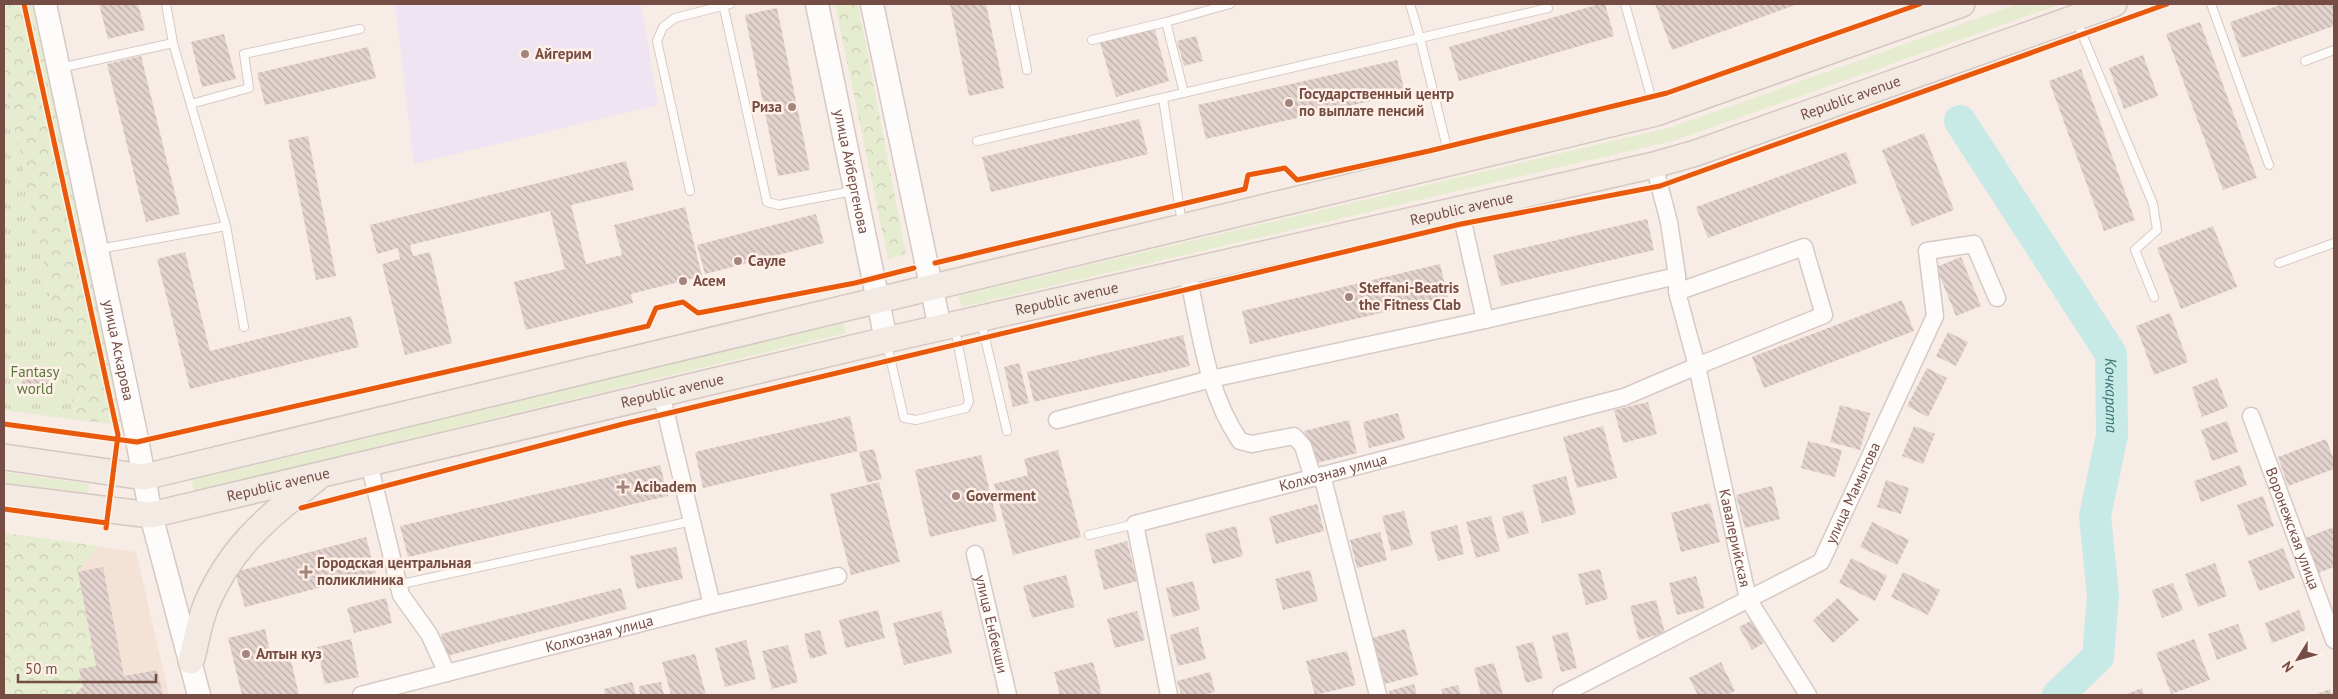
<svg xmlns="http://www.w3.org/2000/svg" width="2338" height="699" viewBox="0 0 2338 699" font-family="'PT Sans',sans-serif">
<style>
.residential{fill:#f5e2d7}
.education{fill:#efe4f1}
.grass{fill:#e6eccf}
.forest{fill:url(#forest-crowns)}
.park{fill:url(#park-tufts)}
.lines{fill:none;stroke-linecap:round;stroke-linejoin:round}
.river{stroke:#c7eae6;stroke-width:32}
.building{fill:url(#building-back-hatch)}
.lane-casing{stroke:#d8c9c4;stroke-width:10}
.street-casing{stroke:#d8c9c4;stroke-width:19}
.secondary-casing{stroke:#d7c8c3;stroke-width:25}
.primary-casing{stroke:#d6c7c3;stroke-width:28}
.lane{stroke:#fefcfb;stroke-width:8}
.street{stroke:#fefcfb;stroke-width:16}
.secondary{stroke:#fefcfb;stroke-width:22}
.primary{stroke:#f2eae3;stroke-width:25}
.cycleway-casing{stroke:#fff1e7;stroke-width:8}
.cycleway{stroke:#e8590c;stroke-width:5}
.poi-dot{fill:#a3857d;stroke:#fff1e7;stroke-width:2}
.labels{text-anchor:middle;stroke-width:5;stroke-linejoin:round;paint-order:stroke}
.poi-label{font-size:15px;font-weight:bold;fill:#764d45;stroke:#fff1e7;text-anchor:start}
.street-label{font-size:15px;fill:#764d45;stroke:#fff1e7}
.park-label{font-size:15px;fill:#58773a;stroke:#fff1e7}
.water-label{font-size:16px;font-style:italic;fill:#357674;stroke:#fff1e7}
</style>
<defs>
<pattern id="forest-crowns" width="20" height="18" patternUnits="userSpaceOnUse" patternTransform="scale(1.25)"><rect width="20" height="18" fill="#e6eccf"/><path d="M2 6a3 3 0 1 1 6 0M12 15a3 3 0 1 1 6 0" fill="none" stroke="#c9ccb3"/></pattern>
<pattern id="park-tufts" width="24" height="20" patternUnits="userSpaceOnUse" patternTransform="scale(1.25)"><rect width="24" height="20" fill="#e6eccf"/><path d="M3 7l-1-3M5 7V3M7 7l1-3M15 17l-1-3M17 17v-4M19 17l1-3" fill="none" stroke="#c9ccb3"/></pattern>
<pattern id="building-back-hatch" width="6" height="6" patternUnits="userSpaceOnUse" patternTransform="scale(1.25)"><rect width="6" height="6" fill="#e3d3ce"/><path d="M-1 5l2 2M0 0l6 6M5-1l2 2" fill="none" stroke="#bdada9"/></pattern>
</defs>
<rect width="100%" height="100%" fill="#f7ede6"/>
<path class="residential" d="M4,533L136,552L169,695H4Z"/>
<path class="education" d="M395,4H641L658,105L414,164Z"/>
<path class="grass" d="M2017,4H2061L1676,140L962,307L958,296L1672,127Z
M843,322L846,333L194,491L192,480Z
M4,472L89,484L88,495L4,483Z"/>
<path class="forest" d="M4,4H33L125,425L76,420L4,78Z
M835,4H858L906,254L888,259Z
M4,533L98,546L78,572L96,666L79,669L83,687L73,695H4Z"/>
<path class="park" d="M4,78L76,420L4,410Z"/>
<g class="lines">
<path class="river" id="s1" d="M1960,121L2111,354L2112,435L2095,516L2103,596L2098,657L2058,695"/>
</g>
<path class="building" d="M99,4H138L145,30L108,39Z
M950,4H986L1004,88L969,96Z
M1600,4H1605L1614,36L1459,81L1449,47Z
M1655,4H1798L1672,50Z
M2283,4H2334V26L2242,58L2230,22Z
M777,8L810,170L778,176L745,15Z
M2200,22L2257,178L2223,190L2166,34Z
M1154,27L1169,81L1116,97L1100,43Z
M224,34L236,79L202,87L191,42Z
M1196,36L1203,61L1184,66L1177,41Z
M368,47L376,78L265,105L257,73Z
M2143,55L2158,96L2124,109L2109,68Z
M141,56L180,214L146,222L107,64Z
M1397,60L1405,93L1206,139L1198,105Z
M2081,69L2135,220L2104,231L2049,81Z
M1139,119L1148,154L991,192L982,157Z
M1924,133L1954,210L1912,226L1882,150Z
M308,136L336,276L316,280L288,140Z
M1846,152L1857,183L1708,238L1696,207Z
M626,161L634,190L571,205L586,264L622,255L614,225L685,207L702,276L631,294L633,303L526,330L514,282L565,269L550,211L410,245L413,256L430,252L452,343L405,355L382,264L400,259L398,248L377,254L370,225Z
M816,214L824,243L705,274L697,245Z
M1647,219L1654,250L1501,286L1493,255Z
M2213,226L2237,287L2181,309L2157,248Z
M185,252L210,351L351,316L359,347L190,389L157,259Z
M1961,257L1981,306L1956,316L1936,267Z
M1440,264L1448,297L1250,344L1242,311Z
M1902,300L1914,331L1764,388L1752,357Z
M2170,313L2188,362L2154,375L2136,326Z
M1948,332L1968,342L1956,366L1936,356Z
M1183,335L1190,366L1034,402L1027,372Z
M1019,363L1029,403L1013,407L1004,367Z
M1927,368L1947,378L1928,417L1907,406Z
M24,371L50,375L47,394L21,389Z
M2217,378L2228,407L2202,417L2192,387Z
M1648,402L1657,434L1623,443L1614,410Z
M1840,405L1870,413L1860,450L1830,442Z
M1398,413L1405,439L1369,448L1363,422Z
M850,416L858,451L703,488L695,452Z
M1349,420L1357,453L1313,464L1304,431Z
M2227,421L2238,452L2212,461L2201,430Z
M1603,426L1617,478L1577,488L1563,437Z
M1914,426L1935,434L1923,464L1902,456Z
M2326,439L2334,460V469L2288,486L2278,457Z
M1808,441L1842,450L1835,477L1801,468Z
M874,449L882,479L867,483L859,452Z
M1058,450L1081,537L1013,555L994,484L1028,475L1024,459Z
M981,455L997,521L930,537L915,470Z
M660,465L668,496L408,557L400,526Z
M2240,465L2247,485L2201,502L2194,481Z
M1566,476L1576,514L1542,523L1532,485Z
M1886,480L1909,488L1901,514L1877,507Z
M879,482L900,562L851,575L830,494Z
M1772,486L1780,519L1745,528L1736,495Z
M2263,496L2274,526L2248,536L2237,505Z
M1710,503L1720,542L1681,552L1671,513Z
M1317,504L1324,531L1276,544L1269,517Z
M1404,511L1413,545L1391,551L1382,516Z
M1523,511L1529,533L1508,539L1502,517Z
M1491,516L1500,551L1476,558L1466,522Z
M1872,522L1909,540L1897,565L1860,547Z
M1457,525L1464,554L1438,561L1430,532Z
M1236,526L1243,556L1213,564L1205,534Z
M2334,527V567L2318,573L2305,538Z
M1380,532L1387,560L1357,568L1350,540Z
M366,537L376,573L245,607L235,572Z
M1127,541L1137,581L1104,590L1094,550Z
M676,547L683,579L637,589L630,556Z
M2283,548L2295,578L2259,591L2248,561Z
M1851,558L1887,576L1875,601L1839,583Z
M2215,563L2227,596L2198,607L2185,574Z
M103,567L124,676L157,670L163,695H73L83,687L79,669L96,666L78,572Z
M1600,569L1608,599L1586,605L1578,574Z
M1310,570L1318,601L1283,610L1275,579Z
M1903,572L1940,590L1928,615L1891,597Z
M1066,575L1075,607L1032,618L1023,586Z
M1696,576L1705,608L1677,615L1669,583Z
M1193,581L1200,610L1173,617L1166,588Z
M2173,583L2183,610L2162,618L2152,590Z
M621,588L627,609L447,656L441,634Z
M386,598L392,623L354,633L347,608Z
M1838,598L1859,620L1833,643L1813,620Z
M1656,600L1665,633L1639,640L1630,606Z
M878,610L885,638L846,648L839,620Z
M2299,610L2306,630L2272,643L2265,623Z
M941,611L952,653L904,665L893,623Z
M1137,611L1145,640L1115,648L1107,619Z
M1754,619L1767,641L1752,650L1739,627Z
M2238,624L2247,649L2217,660L2208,634Z
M1198,627L1206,659L1178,666L1170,635Z
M265,629L272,661L290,656L299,695H242L228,638Z
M1405,629L1418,675L1385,684L1372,638Z
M820,630L827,654L810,659L804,634Z
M1568,632L1577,668L1561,672L1552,636Z
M351,639L359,677L325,684L317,647Z
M2194,639L2210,680L2171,694L2156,653Z
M746,640L756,679L725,687L715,648Z
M1533,642L1543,678L1526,683L1516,646Z
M788,645L798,682L772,689L762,651Z
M1347,651L1356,685L1315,695L1306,661Z
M695,654L706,695H671L662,662Z
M1093,662L1102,695H1060L1054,672Z
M1721,662L1735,691L1726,695H1698L1689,678Z
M1494,663L1503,695H1481L1474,668Z
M1210,672L1215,692L1203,695H1181L1177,681Z
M632,682L636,695H605L604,689Z
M661,682L664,695H640L639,686Z
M1414,684L1417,695H1390L1389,691Z
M1458,685L1461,695H1443L1441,689Z
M2142,688L2144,695H2124Z
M2330,689L2333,695H2314Z"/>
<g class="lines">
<defs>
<path id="lane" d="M723,4L767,202L779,205L853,191
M1014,4L1027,70
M1410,4L1420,38L1548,8
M1625,4L1655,111
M2211,4L2269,165
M1166,22L1230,4
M2077,22L2153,204L2157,230L2135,250L2154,297
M1092,40L1166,22L1184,93
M2305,61L2334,50
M60,68L173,43
M1163,98L1182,224
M191,104L249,88L244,54L360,29
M977,141L1420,38L1450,160
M690,191L657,41L663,27L675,18L730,4
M226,226L244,327
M99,249L226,226L173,43L166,4
M2279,263L2334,243
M981,321L1007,431
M887,344L904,418L916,420L966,408L969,401L955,329
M1089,535L1135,524
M397,585L692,521"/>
<g id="street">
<path d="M1654,165L1669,222L1677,276V292L1697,366L1824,315L1804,247L1677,292"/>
<path d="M1460,209L1485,320"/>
<path d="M1187,271C1200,328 1206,392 1240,441L1252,444L1294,436L1303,446L1313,478"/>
<path d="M661,393L712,605"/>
<path id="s2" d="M2251,416L2334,640"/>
<path d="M1057,420L1211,379L1485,320L1677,276"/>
<path d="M369,463L401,595L429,634L447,673"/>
<path d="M1322,475L1378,695"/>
<path id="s3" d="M975,554L1008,695"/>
<path id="s4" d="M361,695L712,605L838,576"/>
<path id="s5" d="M1169,695L1135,524L1624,397L1697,366L1748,599L1808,695"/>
<path id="s6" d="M1561,695L1821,562L1935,316L1927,251L1974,244L1997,298"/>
</g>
<g id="secondary">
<path id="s7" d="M45,4L136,434L151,515L199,695"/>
<path id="s8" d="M817,4L886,340"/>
<path d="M872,4L940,328"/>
</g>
<g id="primary">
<path d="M4,457L144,477L1656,113L1962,4"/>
<path id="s9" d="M4,497L151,515L886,340L1654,165L1696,153L2114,4"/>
<path d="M191,661C196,643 199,623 206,605C231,546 267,518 316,479"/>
</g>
</defs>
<use href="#lane" class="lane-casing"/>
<use href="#street" class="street-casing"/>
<use href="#secondary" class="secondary-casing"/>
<use href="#primary" class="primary-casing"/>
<use href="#lane" class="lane"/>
<use href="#street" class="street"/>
<use href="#secondary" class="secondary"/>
<use href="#primary" class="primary"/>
<defs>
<path id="cycleway" d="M24,4L118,435L106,528
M935,263L1245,189L1248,175L1285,168L1297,180L1429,151L1667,93L1920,4
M4,424L137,442L648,326L656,308L683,302L698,313L855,283L914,268
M301,508L623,424L1461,224L1660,186L2167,4
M4,509L107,523"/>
</defs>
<use href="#cycleway" class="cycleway-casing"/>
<use href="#cycleway" class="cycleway"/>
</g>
<g class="poi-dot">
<circle cx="525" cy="54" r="5"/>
<circle cx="1289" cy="103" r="5"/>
<circle cx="792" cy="107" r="5"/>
<circle cx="738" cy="261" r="5"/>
<circle cx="683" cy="281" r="5"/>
<circle cx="1349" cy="297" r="5"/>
<path d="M620.5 479.5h5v5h5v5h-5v5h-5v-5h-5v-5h5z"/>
<circle cx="956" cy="496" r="5"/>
<path d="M303.5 564.5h5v5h5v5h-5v5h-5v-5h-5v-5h5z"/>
<circle cx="246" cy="654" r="5"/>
</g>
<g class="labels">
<g class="poi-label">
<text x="535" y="59">Айгерим</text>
<text x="1299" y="99">Государственный центр<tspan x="1299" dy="17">по выплате пенсий</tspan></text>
<text x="782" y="112" text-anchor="end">Риза</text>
<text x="748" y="266">Сауле</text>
<text x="693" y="286">Асем</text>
<text x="1359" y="293">Steffani-Beatris<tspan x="1359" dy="17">the Fitness Clab</tspan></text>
<text x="634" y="492">Acibadem</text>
<text x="966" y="501">Goverment</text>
<text x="317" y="568">Городская центральная<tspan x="317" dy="17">поликлиника</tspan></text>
<text x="256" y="659">Алтын куз</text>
</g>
<g class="street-label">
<text dy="5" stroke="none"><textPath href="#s9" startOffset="1899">Republic avenue</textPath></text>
<text dy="5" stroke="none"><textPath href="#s8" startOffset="171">улица Айбергенова</textPath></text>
<text dy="5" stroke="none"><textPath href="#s9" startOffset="1494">Republic avenue</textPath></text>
<text dy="5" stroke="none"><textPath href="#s9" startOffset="1089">Republic avenue</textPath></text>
<text dy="5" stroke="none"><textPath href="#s7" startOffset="354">улица Аскарова</textPath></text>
<text dy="5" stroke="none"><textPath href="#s9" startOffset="684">Republic avenue</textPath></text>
<text dy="5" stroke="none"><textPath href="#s5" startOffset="379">Колхозная улица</textPath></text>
<text dy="5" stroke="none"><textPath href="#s9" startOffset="279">Republic avenue</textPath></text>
<text dy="5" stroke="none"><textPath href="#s6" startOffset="368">улица Мамытова</textPath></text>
<text dy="5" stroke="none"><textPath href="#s2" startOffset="120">Воронежская улица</textPath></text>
<text dy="5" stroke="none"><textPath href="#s5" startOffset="935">Кавалерийская</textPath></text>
<text dy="5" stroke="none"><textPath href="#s3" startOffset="72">улица Енбекши</textPath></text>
<text dy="5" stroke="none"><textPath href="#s4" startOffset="246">Колхозная улица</textPath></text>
</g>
<g class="park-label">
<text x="35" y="377">Fantasy<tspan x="35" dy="17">world</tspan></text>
</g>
<g class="water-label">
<text dy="6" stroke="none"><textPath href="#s1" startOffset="319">Кочкарата</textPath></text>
</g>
</g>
<rect width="2338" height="699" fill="none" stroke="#764d45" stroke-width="10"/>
<g transform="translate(2298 659) rotate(233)" stroke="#fff1e7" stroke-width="4" paint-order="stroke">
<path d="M0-4L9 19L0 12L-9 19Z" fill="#764d45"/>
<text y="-8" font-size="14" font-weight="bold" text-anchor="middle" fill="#764d45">N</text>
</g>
<path d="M18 674v8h138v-8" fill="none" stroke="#764d45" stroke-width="2.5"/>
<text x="25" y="674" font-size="15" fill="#764d45" stroke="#fff1e7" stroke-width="4" paint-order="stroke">50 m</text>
</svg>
